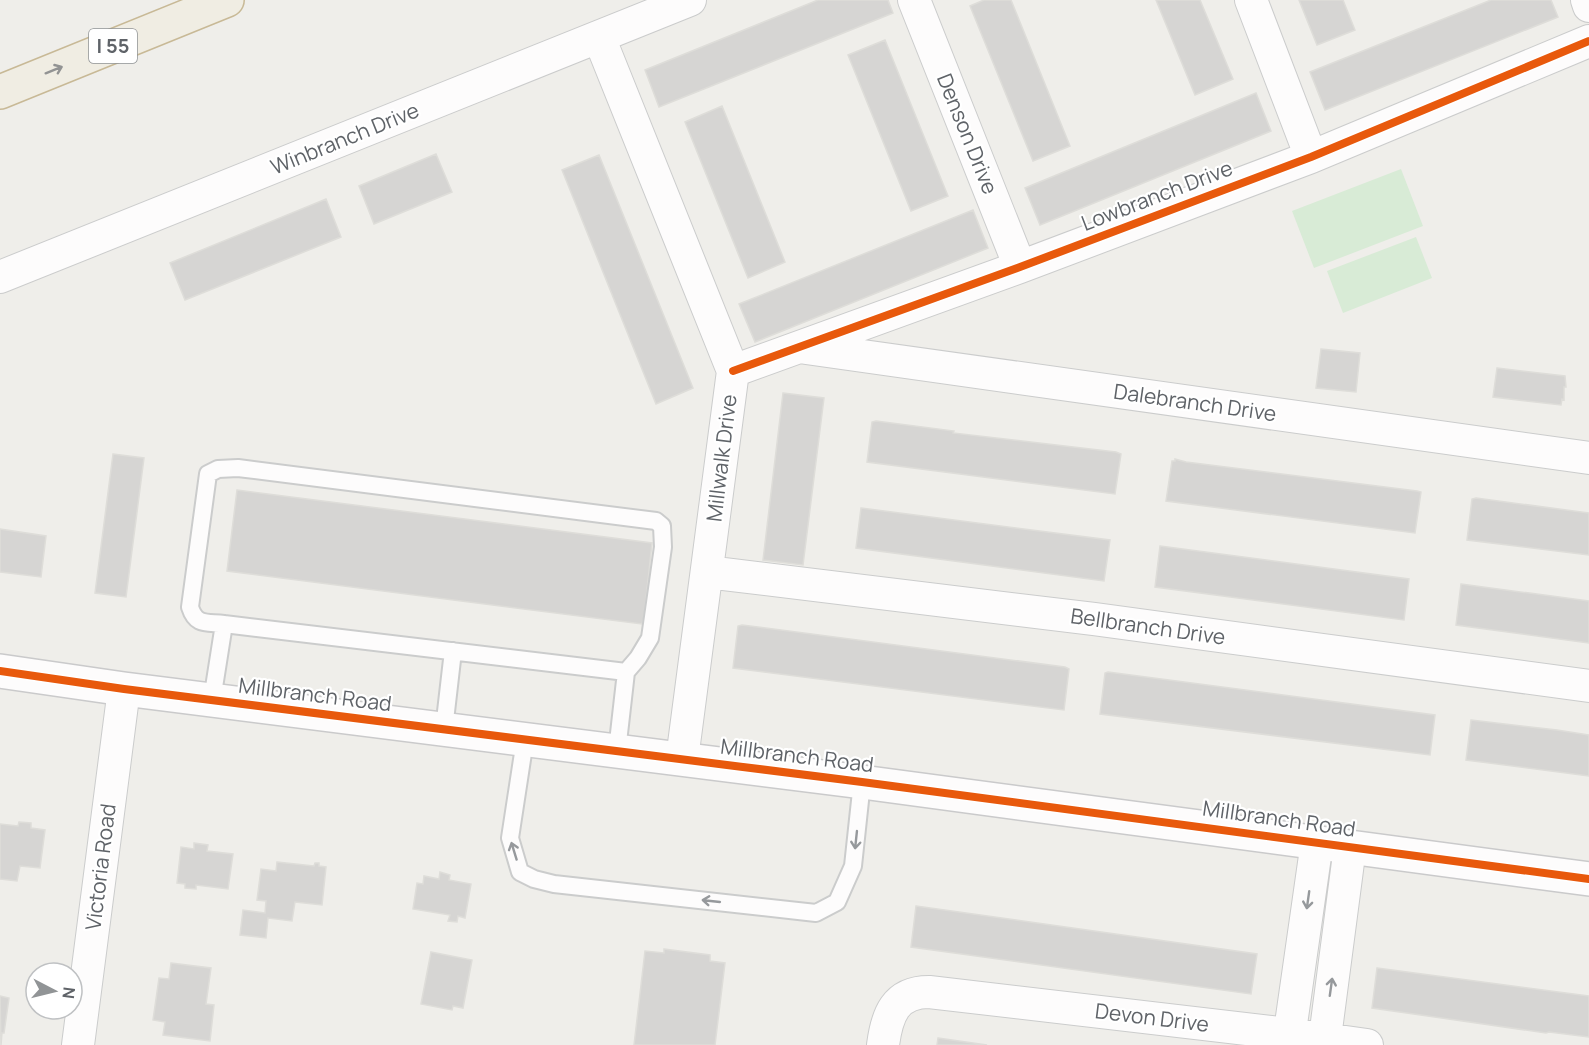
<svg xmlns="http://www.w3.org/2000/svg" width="1589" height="1045" viewBox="0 0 1589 1045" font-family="Manrope,sans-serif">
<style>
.green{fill:#d8ebd6}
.building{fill:#d6d5d3;stroke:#deddd9;stroke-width:1.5}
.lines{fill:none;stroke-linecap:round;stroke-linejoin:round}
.lane-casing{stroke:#cbcccc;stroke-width:20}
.street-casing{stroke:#cbcccc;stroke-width:34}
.secondary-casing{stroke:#cacacb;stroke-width:36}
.highway-casing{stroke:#c8b996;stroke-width:36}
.lane{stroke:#fdfcfc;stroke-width:16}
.street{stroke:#fdfcfc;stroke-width:32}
.secondary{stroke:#fdfcfc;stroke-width:33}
.highway{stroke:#f0ede3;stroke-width:33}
.cycleway-casing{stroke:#fff;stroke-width:11}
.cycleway{stroke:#e8590c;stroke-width:8}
.oneway{stroke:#929393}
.oneway2{stroke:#96999c}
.labels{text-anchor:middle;stroke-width:4.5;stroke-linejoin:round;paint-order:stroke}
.shield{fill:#fff;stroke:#8f9295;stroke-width:1.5}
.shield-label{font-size:20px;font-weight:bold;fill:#5f6368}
.street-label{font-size:21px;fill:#5f6368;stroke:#fff}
</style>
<rect width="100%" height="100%" fill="#efeeea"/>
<path class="green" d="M1401,169L1423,226L1314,268L1292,211Z
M1416,237L1432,278L1343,313L1327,271Z"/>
<path class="building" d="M818,0H888L893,13L659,107L645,70Z
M984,0H1011L1070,146L1033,161L970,6Z
M1156,0H1200L1233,79L1195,95Z
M1299,0H1343L1355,30L1317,45Z
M1491,0H1551L1558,17L1325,110L1310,72Z
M885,40L948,196L911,211L848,55Z
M1256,93L1271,131L1040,225L1025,188Z
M722,106L785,262L748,278L685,122Z
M436,154L452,192L374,224L359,186Z
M599,155L693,388L656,404L562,170Z
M326,199L341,237L185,300L170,263Z
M973,210L988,248L755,342L739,304Z
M1321,349L1360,353L1356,392L1316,388Z
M1497,368L1565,376L1566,387H1564V400L1562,399L1561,405L1493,397Z
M783,393L824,398L803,565L763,560Z
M876,421L954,431L953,433L1116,452L1121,454L1115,494L867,462L872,422Z
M113,454L144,458L126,597L95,593Z
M1175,459L1186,462L1417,491L1421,492L1415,533L1166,501L1172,461H1175Z
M237,490L652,543L644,618L642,624L227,571Z
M1476,498L1589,513V555L1467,540L1472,499Z
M861,508L1110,540L1104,581L856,548Z
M0,529L46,536L41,577L0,572Z
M1160,546L1409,579L1404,620L1155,587Z
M1461,584L1589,601V643L1456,625Z
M742,625L1065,667L1069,669L1064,710L733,668L738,626Z
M1108,672L1435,715L1430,755L1100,714L1105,673Z
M1471,720L1557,730L1589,735V776L1466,760Z
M19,822L31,823V828L45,830L40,868L20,866L17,881L0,879V824L18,826Z
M194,843L208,845L207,851L233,854L228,889L196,885V889L185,888V884L177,883L181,847L194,849Z
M277,862L314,866L315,863H319V866L326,867L322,905L295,902L292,921L268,918L266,938L240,935L243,910L265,913L266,901L257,900L261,869L276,871Z
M440,872L450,875L449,880L471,884L465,918L458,916L457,922L448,921L450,915L413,909L417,883L423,884L424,876L439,879Z
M916,906L1257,954L1251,994L911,947Z
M664,949L710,955V961L725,963L715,1045H634L645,951L664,953Z
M431,952L472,960L463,1008L453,1006L452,1010L421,1004Z
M171,963L211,968L206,1004L214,1005L210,1041L163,1035L165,1022L153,1020L159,978L169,979Z
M1377,968L1589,996V1037L1549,1032L1546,1033L1372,1008Z
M0,996L9,998L4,1033H2L1,1045Z
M938,1038L987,1045H937Z"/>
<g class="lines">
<defs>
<path id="lane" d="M224,624L626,672
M212,700L224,624C206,622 196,626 190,607L208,474L218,469L238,468L656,521L662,526L663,547L650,638L638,658L626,672L617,751
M444,729L453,651
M525,740L510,838L520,872L534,879L554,884L816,913L837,902L853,866L862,782"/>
<path id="street" d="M914,0L1020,267
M1251,0L1311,157
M1587,0L1589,6
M599,37L733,371L682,759
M0,277L690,0
M806,348L1589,458
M733,371L1020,267L1311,157L1589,41
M707,572L1094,619L1589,686
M78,1045L124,689
M883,1045C887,1015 895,992 929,992L1289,1034L1367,1045
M1288,1045L1317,842
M1324,1045L1350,847"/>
<path id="secondary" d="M0,671L124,689L862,782L1589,879"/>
<path id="highway" d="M0,92L227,0"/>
</defs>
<use href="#lane" class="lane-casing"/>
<use href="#street" class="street-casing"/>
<use href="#secondary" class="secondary-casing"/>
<use href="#highway" class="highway-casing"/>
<use href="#lane" class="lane"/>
<use href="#street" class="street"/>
<use href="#secondary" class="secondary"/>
<use href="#highway" class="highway"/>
<defs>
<path id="cycleway" d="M733,371L1020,267L1311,157L1589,41
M0,671L124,689L862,782L1589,879"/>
</defs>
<use href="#cycleway" class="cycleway-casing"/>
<use href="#cycleway" class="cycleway"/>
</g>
<defs><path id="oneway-shaft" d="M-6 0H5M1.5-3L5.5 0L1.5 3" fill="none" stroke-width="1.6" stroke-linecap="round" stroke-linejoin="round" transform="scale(1.5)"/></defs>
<use class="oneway" href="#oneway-shaft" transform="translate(54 70) rotate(-22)"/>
<g class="oneway2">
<use href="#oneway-shaft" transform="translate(856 840) rotate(96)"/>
<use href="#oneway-shaft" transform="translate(514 851) rotate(-107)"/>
<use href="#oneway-shaft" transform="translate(1308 900) rotate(98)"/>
<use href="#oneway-shaft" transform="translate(711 901) rotate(-174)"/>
<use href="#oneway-shaft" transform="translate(1331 987) rotate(-82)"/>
</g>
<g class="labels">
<rect class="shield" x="89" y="29" width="48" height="34" rx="4.5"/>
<g class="shield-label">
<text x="113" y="53">I 55</text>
</g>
<g class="street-label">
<text transform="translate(967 134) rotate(68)" y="7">Denson Drive</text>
<text transform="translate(345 139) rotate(-22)" y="7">Winbranch Drive</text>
<text transform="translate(1157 196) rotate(-21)" y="7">Lowbranch Drive</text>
<text transform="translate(1195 403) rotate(8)" y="7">Dalebranch Drive</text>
<text transform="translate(722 458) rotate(-83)" y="7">Millwalk Drive</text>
<text transform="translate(1148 627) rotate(8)" y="7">Bellbranch Drive</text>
<text transform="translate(315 695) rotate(7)" y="7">Millbranch Road</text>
<text transform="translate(797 756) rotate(7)" y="7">Millbranch Road</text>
<text transform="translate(1279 819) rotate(8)" y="7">Millbranch Road</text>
<text transform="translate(101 867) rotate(-83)" y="7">Victoria Road</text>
<text transform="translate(1152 1018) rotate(7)" y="7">Devon Drive</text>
</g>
</g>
<g transform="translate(54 991) rotate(97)"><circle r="28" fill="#ffffff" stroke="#bfc1c3" stroke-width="1.5"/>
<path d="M0-4.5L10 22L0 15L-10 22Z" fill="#919496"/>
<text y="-9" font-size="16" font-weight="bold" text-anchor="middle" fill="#5f6368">N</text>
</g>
</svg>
